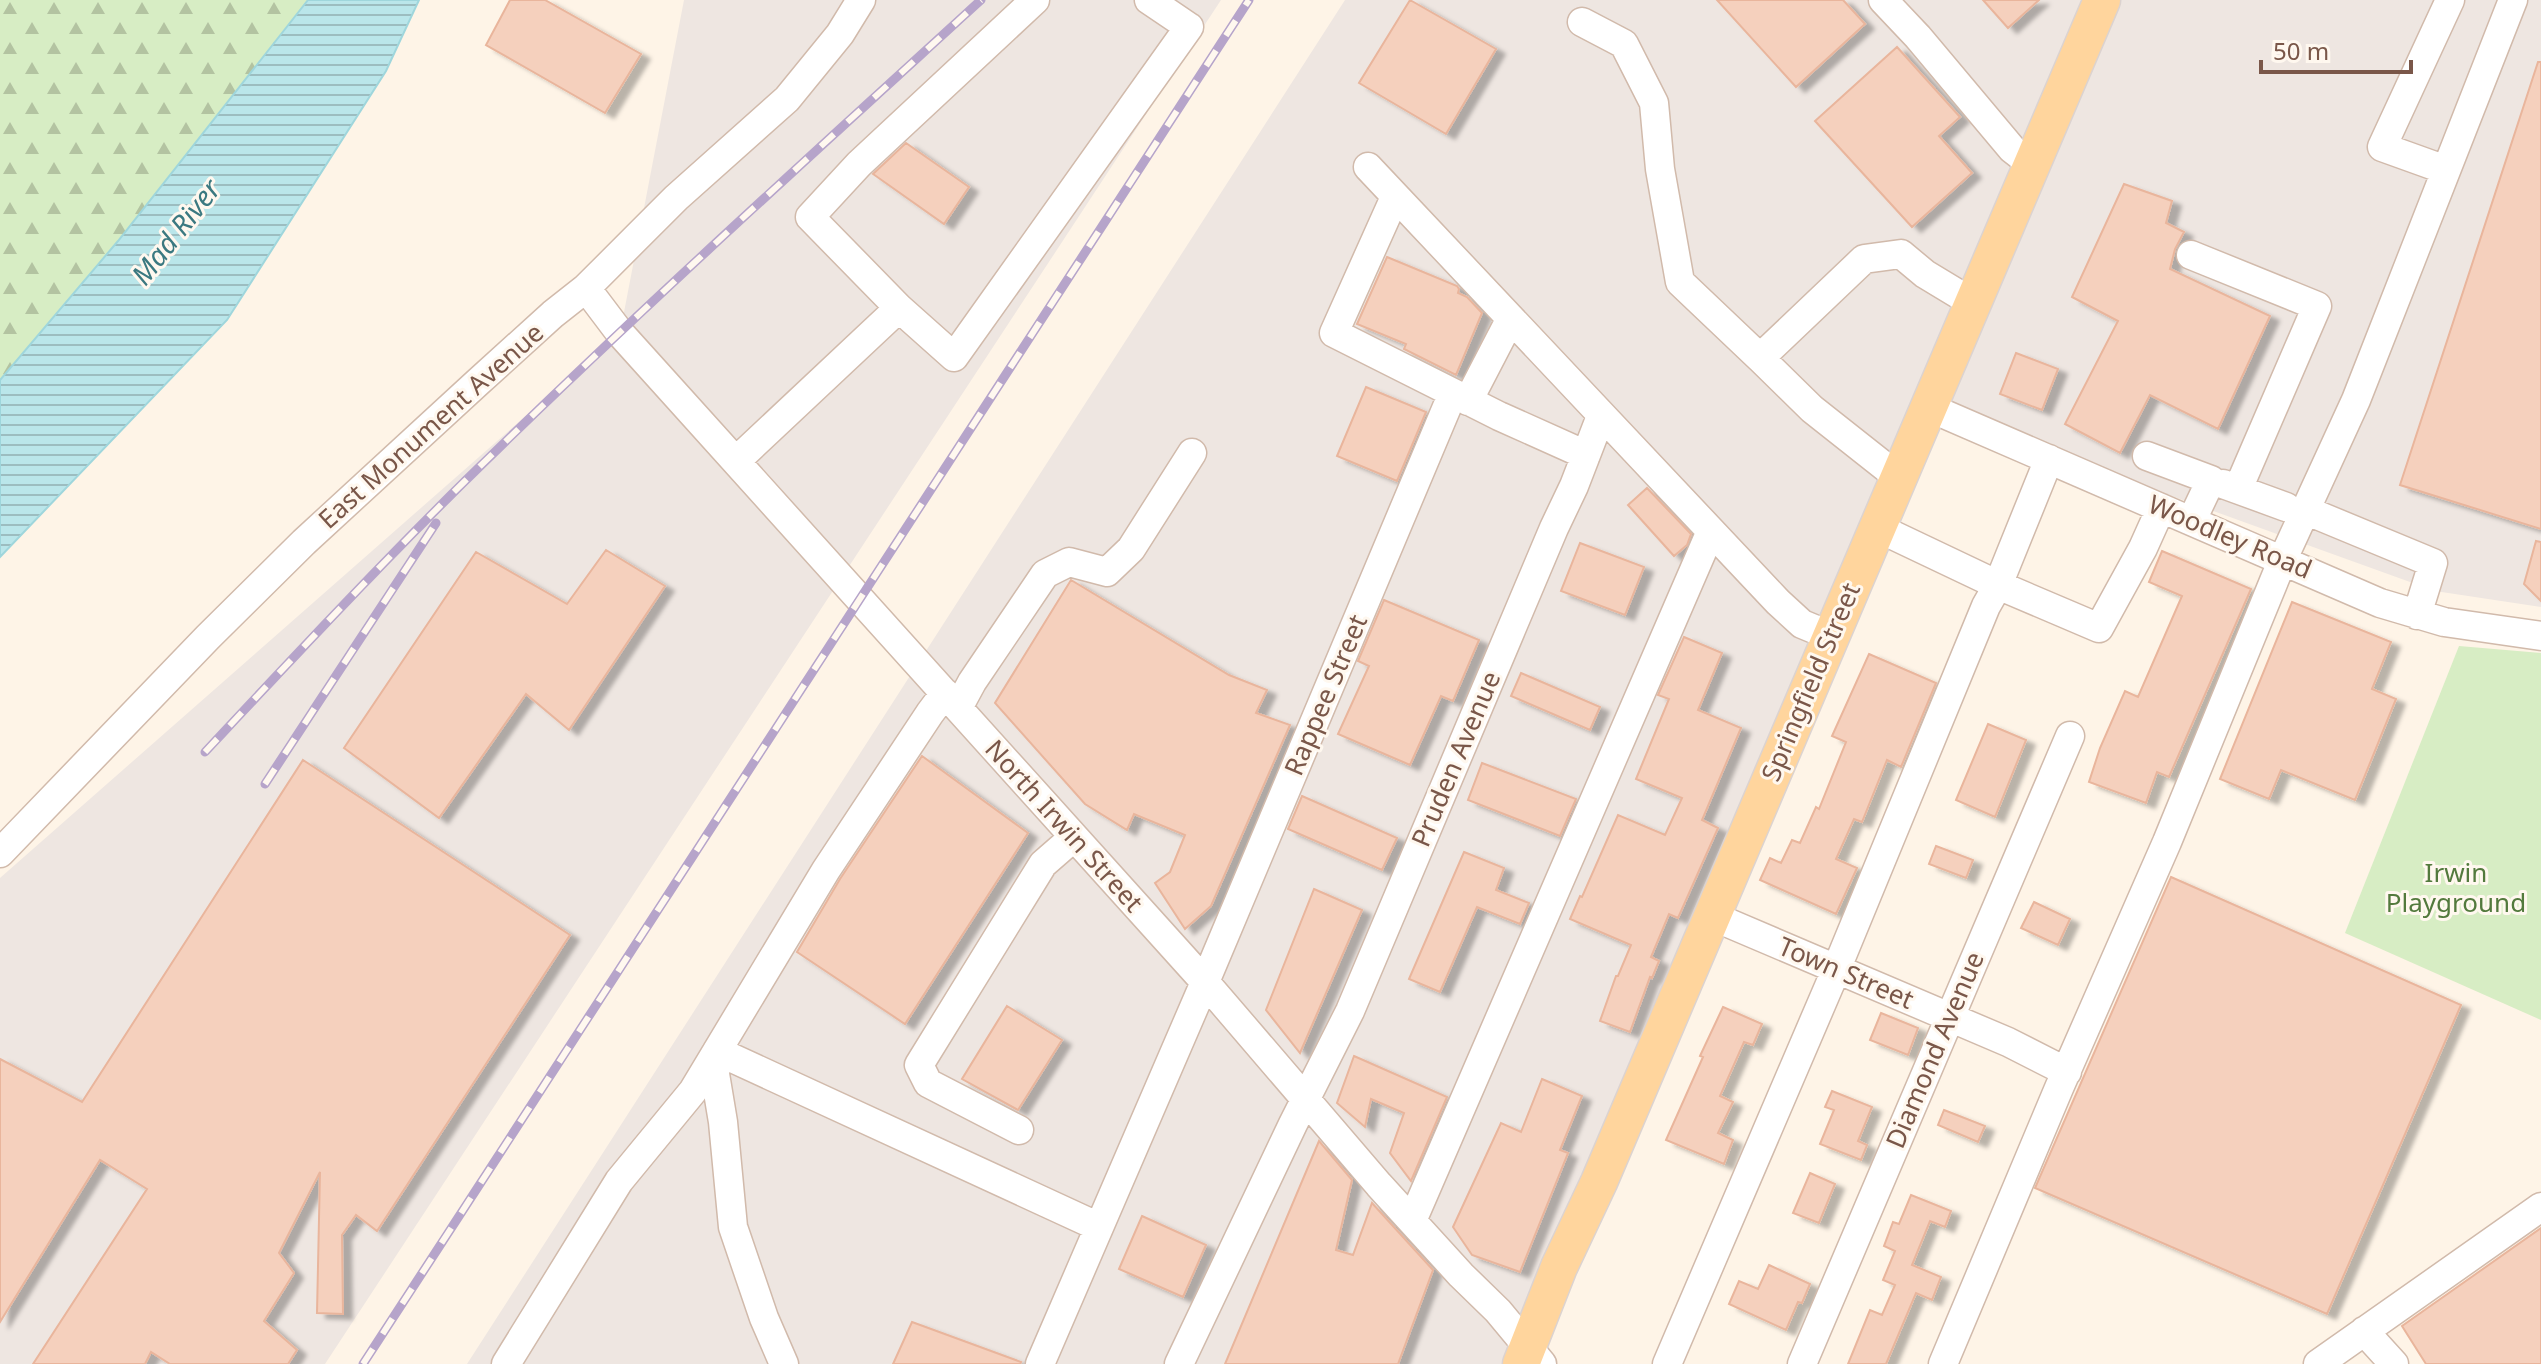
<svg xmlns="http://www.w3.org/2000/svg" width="2541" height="1364" viewBox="0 0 2541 1364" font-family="'Noto Sans',sans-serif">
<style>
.industrial{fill:#eee6e1}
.forest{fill:url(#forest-firs)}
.park{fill:#d7edc4}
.water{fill:url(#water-rules);stroke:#9fd6dc;stroke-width:2}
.building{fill:#f5d0bd;stroke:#e9b59c;stroke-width:2;filter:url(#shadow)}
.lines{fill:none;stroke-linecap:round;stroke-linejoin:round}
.minor-casing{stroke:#d1baab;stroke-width:31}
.major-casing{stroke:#dcd3d0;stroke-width:39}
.minor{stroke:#fff;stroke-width:28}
.major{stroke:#ffd59d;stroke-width:36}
.rail-casing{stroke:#b6a4ca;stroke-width:9}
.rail{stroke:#fff8ef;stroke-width:6;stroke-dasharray:18;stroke-linecap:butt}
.labels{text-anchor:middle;stroke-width:6;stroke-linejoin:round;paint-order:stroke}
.street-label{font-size:26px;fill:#7a5749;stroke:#fff8ef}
.park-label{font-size:26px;fill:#537a3d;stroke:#fff8ef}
.water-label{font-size:28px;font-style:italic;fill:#3b7981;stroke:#fff8ef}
</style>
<defs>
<pattern id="forest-firs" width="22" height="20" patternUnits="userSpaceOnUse" patternTransform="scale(2)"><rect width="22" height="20" fill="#d7edc4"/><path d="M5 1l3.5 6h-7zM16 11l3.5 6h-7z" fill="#b3c3a1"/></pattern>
<pattern id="water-rules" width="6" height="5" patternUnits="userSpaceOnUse" patternTransform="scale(2)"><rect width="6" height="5" fill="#bae6ea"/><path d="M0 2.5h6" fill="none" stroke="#9cbdc0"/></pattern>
<filter id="shadow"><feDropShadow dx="9" dy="5" stdDeviation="2" flood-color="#0004"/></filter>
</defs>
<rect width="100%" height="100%" fill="#fef4e7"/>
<path class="industrial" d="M684,0H1221L325,1364H0V878L620,333Z
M1345,0H2541V607L2435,591L1928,408L1510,1364H467Z"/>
<path class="forest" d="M0,0H308L118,241L0,380Z"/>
<path class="park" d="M2459,646L2541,653V1020L2345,933Z"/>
<path class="water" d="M308,0H419L386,71L227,320L0,557V380L118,241Z"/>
<path class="building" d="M510,0H545L641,54L605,113L486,45Z
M1410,0L1496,49L1446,134L1359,83Z
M1717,0H1843L1865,24L1796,87Z
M1983,0H2039L2008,28Z
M1897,47L1960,117L1939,136L1972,173L1912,227L1815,121Z
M2538,62H2541V529L2400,485Z
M906,143L969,187L944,224L873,174Z
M2124,184L2172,201L2166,223L2184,232L2175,249L2170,269L2270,316L2218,429L2150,395L2120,453L2065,424L2118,321L2072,297Z
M1387,257L1457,286L1459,289L1458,293L1467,297L1482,313L1456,375L1404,349L1406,344L1357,324Z
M2016,353L2058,369L2042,410L2000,394Z
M1366,387L1426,412L1397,481L1337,456Z
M1647,488L1691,534L1687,545L1674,556L1628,505Z
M2536,541L2541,542V601L2524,584Z
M1580,543L1644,567L1625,615L1561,591Z
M606,550L665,586L569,730L526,694L439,818L344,748L476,552L567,604Z
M2162,551L2251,589L2169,777L2157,772L2146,803L2089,782L2100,748L2125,691L2138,697L2182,596L2149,582Z
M1071,580L1229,675L1267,690L1256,713L1290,725L1211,906L1185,929L1155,883L1170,872L1185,835L1134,814L1127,830L1085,804L995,703Z
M1384,600L1479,640L1453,701L1441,696L1410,765L1338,734L1369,666L1358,661Z
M2292,602L2391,642L2372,689L2396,699L2355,800L2281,770L2269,799L2220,779Z
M1684,637L1722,653L1698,710L1741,728L1702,820L1718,828L1678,918L1669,914L1651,957L1659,961L1652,978L1650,977L1630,1032L1600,1021L1616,976H1618L1631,945L1570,919L1580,896L1582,897L1618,815L1665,835L1682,798L1636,779L1669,699L1658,695Z
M1869,654L1936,683L1901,767L1887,760L1862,822L1854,819L1836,859L1857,868L1836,914L1760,880L1770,858L1781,863L1792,840L1800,843L1816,807L1819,809L1846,742L1832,736Z
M1521,673L1600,707L1590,730L1511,696Z
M1988,724L2026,740L1995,817L1956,800Z
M922,756L1028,833L905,1024L797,952L840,879Z
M303,760L570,935L377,1231L356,1215L342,1235L343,1314L317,1313L320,1172L279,1253L294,1273L264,1321L297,1350L288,1364H170L151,1352L145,1364H33L147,1189L100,1160L0,1322V1059L82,1102Z
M1482,763L1576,799L1560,836L1468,800Z
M1302,796L1397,838L1382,870L1288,829Z
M1936,846L1973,860L1966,878L1929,864Z
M1464,852L1504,868L1496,890L1529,903L1520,924L1477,907L1440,992L1409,979Z
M2171,877L2461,1005L2327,1314L2035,1188Z
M1314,889L1362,910L1300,1053L1266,1010Z
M2034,902L2070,919L2058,945L2021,928Z
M1007,1006L1062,1040L1018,1110L962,1079Z
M1723,1007L1762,1024L1753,1045L1744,1042L1720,1096L1733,1102L1718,1133L1733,1140L1724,1164L1666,1140L1703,1057L1700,1056Z
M1881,1013L1918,1028L1908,1055L1870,1040Z
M1354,1056L1447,1097L1411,1181L1390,1153L1404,1113L1371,1099L1365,1127L1337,1103Z
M1542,1079L1582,1096L1560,1150L1568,1153L1520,1272L1472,1255L1453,1227L1501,1123L1521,1132Z
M1832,1091L1872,1107L1858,1141L1867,1145L1861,1160L1820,1144L1834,1110L1825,1107Z
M1944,1110L1985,1126L1978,1142L1938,1125Z
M1319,1141L1352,1180L1336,1250L1353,1255L1372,1203L1433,1270L1398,1364H1225Z
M1810,1173L1835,1184L1819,1223L1793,1213Z
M1911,1195L1951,1211L1945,1227L1930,1221L1912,1265L1941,1277L1932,1300L1916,1293L1886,1364H1848L1870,1310L1882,1315L1895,1285L1883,1280L1895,1251L1884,1246L1893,1222L1899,1224Z
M1142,1216L1206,1245L1183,1297L1119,1269Z
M2541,1228V1364H2426L2402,1326Z
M1769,1265L1810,1284L1802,1303L1798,1302L1786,1330L1729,1304L1739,1281L1758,1289Z
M912,1322L1021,1362L1020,1364H893Z"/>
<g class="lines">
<defs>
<path id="minor" d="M1883,0L1918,37L2012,149L2021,156L2034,162
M1582,22L1624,44L1654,103L1660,169L1680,282L1760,358
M1368,167L1778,602L1802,624L1831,636
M2446,170L2382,147L2450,0
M1395,197L1334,333L1499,416L1586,455
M2191,255L2317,306L2238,489
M586,288L620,333L1205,982L1379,1185L1461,1275L1498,1311L1542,1364
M899,308L810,217L859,164L1035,0
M1468,401L1510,320
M1928,407L2380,603L2444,622L2541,636
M2147,456L2211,480L2192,520
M736,461L899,308L954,357L1189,27L1149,0
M1898,477L1812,409L1760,358L1864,259L1901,254L1925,274L1973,303
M2223,484L2286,507
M2305,510L2433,563L2417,615
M1876,527L1998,585L2099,628L2143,548L2161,508
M958,708L972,682L1045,574L1069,562L1107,572L1131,549L1192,453
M0,853L208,637L304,542L478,382L553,314L586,288L676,198L787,99L840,34L861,0
M1712,916L2008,1042L2067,1072
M1019,1130L928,1083L919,1065L1043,864L1074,837
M1412,1221L1711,531
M2364,1331L2394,1364
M506,1364L619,1181L693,1091L826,870L930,713L945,693
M784,1364L764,1318L733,1227L723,1122L715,1074L717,1051L1099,1227
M1040,1364L1205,982L1447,407
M1179,1364L1293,1124L1350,1011L1554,528L1574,486L1601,416
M1667,1364L1836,970L1986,606L1998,585L2049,459
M1802,1364L2070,736
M1943,1364L2059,1088L2167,842L2283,559L2356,400L2513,0
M2318,1364L2541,1207"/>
<path id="major" d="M1521,1364L1559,1267L1599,1182L2102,0"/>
</defs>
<use href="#minor" class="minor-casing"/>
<use href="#major" class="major-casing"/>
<use href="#minor" class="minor"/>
<use href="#major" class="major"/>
<defs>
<path id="rail" d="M205,752C290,661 375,570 464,482C632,317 807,159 981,0
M265,784L436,523
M363,1364L1249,0"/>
</defs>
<use href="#rail" class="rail-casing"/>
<use href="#rail" class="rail"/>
</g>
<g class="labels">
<g class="street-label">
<text transform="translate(431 426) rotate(-42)" y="9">East Monument Avenue</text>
<text transform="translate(2230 537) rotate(23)" y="9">Woodley Road</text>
<text transform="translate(1811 682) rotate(-67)" y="9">Springfield Street</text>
<text transform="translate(1326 695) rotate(-67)" y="9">Rappee Street</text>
<text transform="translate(1456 759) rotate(-67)" y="9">Pruden Avenue</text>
<text transform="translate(1064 826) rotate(48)" y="9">North Irwin Street</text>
<text transform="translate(1846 973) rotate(23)" y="9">Town Street</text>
<text transform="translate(1935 1050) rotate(-67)" y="9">Diamond Avenue</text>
</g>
<g class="park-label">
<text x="2456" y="882">Irwin<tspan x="2456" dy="30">Playground</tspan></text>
</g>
<g class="water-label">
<text transform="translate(176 232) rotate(-52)" y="10">Mad River</text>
</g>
</g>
<path d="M2261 60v12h150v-12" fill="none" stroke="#7a5749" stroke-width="4"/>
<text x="2273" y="60" font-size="24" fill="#7a5749" stroke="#fff8ef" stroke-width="6" paint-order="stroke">50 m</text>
</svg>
